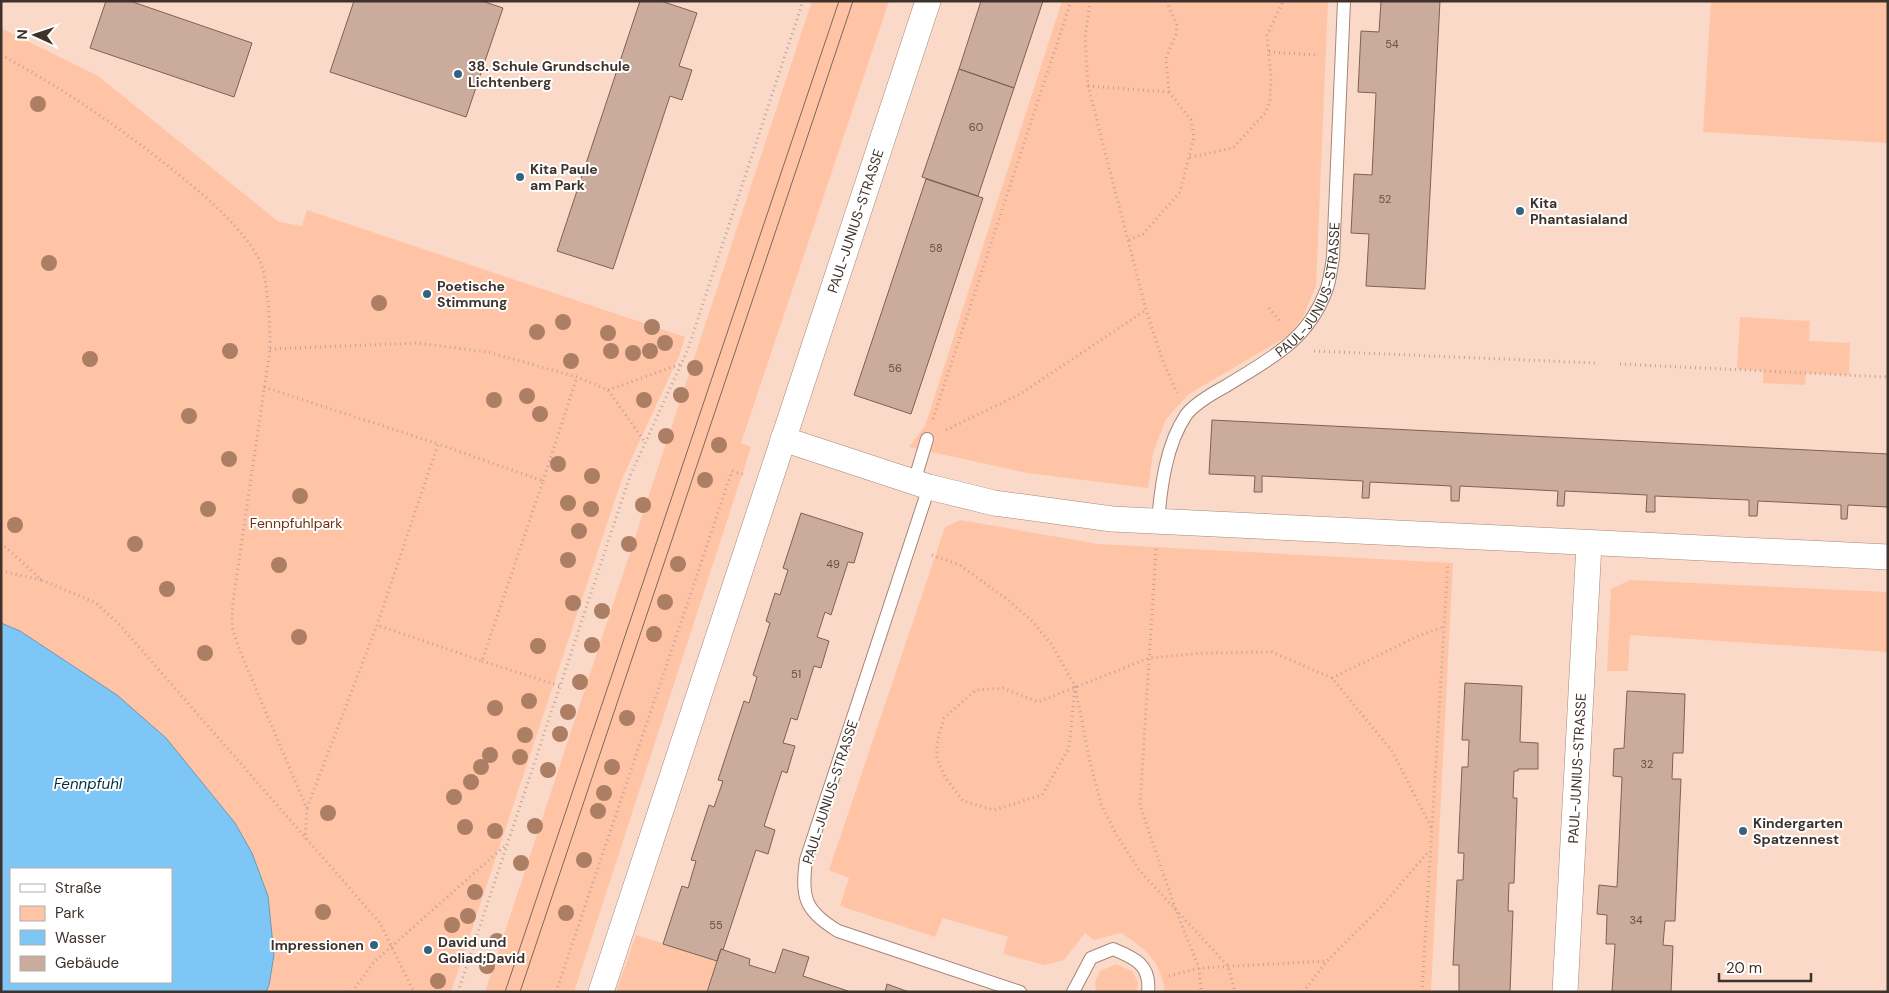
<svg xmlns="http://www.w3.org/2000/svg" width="1889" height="993" viewBox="0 0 1889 993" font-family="'DM Sans',sans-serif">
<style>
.green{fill:#ffc4a6;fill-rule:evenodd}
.water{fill:#7dc6f5;stroke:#6a9ab8;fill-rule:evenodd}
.building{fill:#cbab9b;stroke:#7e6153}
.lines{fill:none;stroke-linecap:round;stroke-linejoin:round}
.lane-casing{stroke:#a58677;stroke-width:14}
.street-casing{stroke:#a58677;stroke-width:26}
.path{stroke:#bfa396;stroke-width:3;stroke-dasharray:1 4;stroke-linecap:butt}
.lane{stroke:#fff;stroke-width:12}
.street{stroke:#fff;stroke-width:25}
.tram{stroke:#7c685e;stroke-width:1}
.tree{fill:#ac7e64}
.poi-dot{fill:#326381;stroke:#fff;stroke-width:2}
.labels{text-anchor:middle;stroke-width:4;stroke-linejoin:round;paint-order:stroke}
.number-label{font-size:11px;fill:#625047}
.poi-label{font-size:14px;font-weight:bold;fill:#3f322b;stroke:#fff;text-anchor:start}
.street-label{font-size:14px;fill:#3f322b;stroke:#fff}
.park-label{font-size:14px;fill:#6c3312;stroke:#fff}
.water-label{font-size:15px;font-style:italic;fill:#022e45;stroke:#fff}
</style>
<rect width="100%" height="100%" fill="#fbd9c8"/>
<path class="green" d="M812,1H889L741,443L751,447L574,992H485Z
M1062,1H1328L1316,286L1303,317L1288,336L1189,394L1166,419L1153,453L1148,488L1027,473L909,447L925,426Z
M1711,1H1888V143L1703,132Z
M1,28L98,76L279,222L302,226L307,210L685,337L680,354L622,479L451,992H1ZM11,869H171V982H11Z
M1740,317L1810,321L1809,341L1850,343L1849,375L1806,373L1805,385L1763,383V371L1737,369Z
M960,520L1098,544L1453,563L1431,992H1165C1160,960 1147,950 1121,933L1094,940L1085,933L1064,960L1045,965L1003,954L1008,937L943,918L935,937L840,906L849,878L829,870L945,527Z
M1630,580L1888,592V652L1630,635L1628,671H1607L1611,589Z
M636,935L717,961L707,992H616Z
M1116,964L1132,971L1138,982L1137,992H1096L1095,982L1100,971Z"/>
<path class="water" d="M1,623L20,631L117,695L166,738L235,823L252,853L268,896L274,955L269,985L266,992H1ZM11,869H171V982H11Z"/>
<path class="building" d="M106,1H130L252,43L234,97L90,48Z
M354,1H482L503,8L466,117L330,72Z
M640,1H661L697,13L679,66L692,70L682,100L670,96L613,269L557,251Z
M981,1H1043L1014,88L959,69Z
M1381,1H1440L1425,289L1366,286L1369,234L1351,233L1354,174L1372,175L1376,93L1358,92L1361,31L1379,32Z
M959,69L1014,88L978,196L922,177Z
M926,179L983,198L911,414L854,395Z
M1212,420L1888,454V507L1848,505L1847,519H1841V505L1758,501L1757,516H1749V500L1655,496V512H1646L1647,495L1565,491L1564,506H1557L1558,491L1460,486L1459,501H1451V486L1370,482L1369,498H1362L1363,481L1262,476V492H1254L1255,476L1209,474Z
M801,513L863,533L854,563L848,562L831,615L825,612L817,637L829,641L821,668L814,666L797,720L791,718L783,743L795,746L787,773L782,771L764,826L775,830L768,854L756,850L723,950L721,949L717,961L663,944L682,886L688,888L696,861L691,860L709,805L714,807L723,781L718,780L744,701L749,703L757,677L753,675L770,623L766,621L775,593L780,595L788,570L783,568Z
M1465,683L1522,686L1520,742L1538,743V769H1518V771H1514L1513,798H1517L1514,883H1509L1508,911H1513L1510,992H1459V965H1453L1457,880H1463L1464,853H1458L1462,767H1468L1469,740H1462Z
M1627,691L1685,694L1683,753H1673L1672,779H1681L1675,921H1665L1663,945L1673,946L1671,992H1612L1615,944H1606L1607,915L1597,914L1599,885L1617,887L1622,777L1613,776L1614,749L1624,748Z
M721,949L750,959L749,965L775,973L783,949L802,955L809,957L803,976L851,992H707Z
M887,984L906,991L910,992H885Z"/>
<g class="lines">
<defs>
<g id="lane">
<path d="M914,482L927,439"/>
<path d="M929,487L806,860C801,898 805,911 838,931L1020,992"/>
<path id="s1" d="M1158,521C1161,486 1166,445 1186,415C1195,403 1213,393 1226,386C1269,359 1307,342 1326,291C1330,281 1331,268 1333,258L1344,1"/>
<path d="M1073,992L1091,958L1113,949C1135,958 1151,965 1148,992"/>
</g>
<g id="street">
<path d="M783,439L929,487L994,503L1112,519L1888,557"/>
<path id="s2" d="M601,992L928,1"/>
<path id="s3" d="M1565,992L1589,544"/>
</g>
</defs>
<use href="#lane" class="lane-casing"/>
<use href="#street" class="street-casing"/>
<path class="path" d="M1090,1L1085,37L1088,86L1146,310L1162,359L1177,393
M1269,52L1319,55
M1,55C66,90 127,132 184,179C212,202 241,227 259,259C268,276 270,328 270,349L233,601L232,627L239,649L307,809L305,839
M1088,86L1169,92
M1190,157L1233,148L1266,112L1270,100L1271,77L1267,35L1283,1
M1129,240L1143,234L1180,192L1194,137L1191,120L1169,92L1166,58L1176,34L1177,25L1166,1
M1269,308L1280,321
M270,349L417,343L488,352L577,377L608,390L644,441
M1314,351L1596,363
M1620,364L1888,377
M264,387L438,444
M608,390L681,364
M933,419L1071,1
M946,430L1020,394L1146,310
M543,481L577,377
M1,543L42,580L96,603L119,624L380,923L414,992
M1156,549L1140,805L1175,908L1199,968L1201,992
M932,555L960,565L1008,600L1033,622L1052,645L1075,686L1090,762L1101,804L1117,836L1139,870L1228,966L1235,992
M1,571L42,580
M482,661L560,686
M1332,678L1418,636L1443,627
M1075,686L1069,748L1042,795L994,810L963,801L945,777L937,759V743L944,718L976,690L1003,688L1038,702L1149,658L1203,653L1272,652L1332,678L1392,751L1431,827
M307,808L377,625L438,444L543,481L482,661L377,625
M1169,976L1199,968L1327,961L1381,907L1429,851
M352,992L374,962L507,844
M458,992L630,476L688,349L803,1
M556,992L732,471L743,474
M1303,992L1327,961
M1422,992L1448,563"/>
<use href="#lane" class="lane"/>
<use href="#street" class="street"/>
<path class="tram" d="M505,992L839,1
M520,992L853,1"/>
</g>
<g class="tree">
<circle cx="38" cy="104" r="8"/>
<circle cx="49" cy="263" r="8"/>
<circle cx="379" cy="303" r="8"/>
<circle cx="563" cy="322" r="8"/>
<circle cx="652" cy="327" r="8"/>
<circle cx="537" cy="332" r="8"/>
<circle cx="608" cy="333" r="8"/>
<circle cx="665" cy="343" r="8"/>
<circle cx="230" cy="351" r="8"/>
<circle cx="611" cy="351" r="8"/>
<circle cx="650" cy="351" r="8"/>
<circle cx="633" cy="353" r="8"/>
<circle cx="90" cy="359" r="8"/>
<circle cx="571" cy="361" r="8"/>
<circle cx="695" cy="368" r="8"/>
<circle cx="681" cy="395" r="8"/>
<circle cx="527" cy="396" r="8"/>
<circle cx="494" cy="400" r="8"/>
<circle cx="644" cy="400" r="8"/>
<circle cx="540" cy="414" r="8"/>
<circle cx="189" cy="416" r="8"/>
<circle cx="666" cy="436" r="8"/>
<circle cx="719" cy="445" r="8"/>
<circle cx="229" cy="459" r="8"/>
<circle cx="558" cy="464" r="8"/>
<circle cx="592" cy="476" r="8"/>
<circle cx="705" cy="480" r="8"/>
<circle cx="300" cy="496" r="8"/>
<circle cx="568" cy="503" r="8"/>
<circle cx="643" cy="505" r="8"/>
<circle cx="208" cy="509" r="8"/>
<circle cx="591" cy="509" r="8"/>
<circle cx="15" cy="525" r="8"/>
<circle cx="579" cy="531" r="8"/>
<circle cx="135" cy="544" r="8"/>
<circle cx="629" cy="544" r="8"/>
<circle cx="568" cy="560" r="8"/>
<circle cx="678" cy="564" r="8"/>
<circle cx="279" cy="565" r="8"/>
<circle cx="167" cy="589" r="8"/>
<circle cx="665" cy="602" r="8"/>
<circle cx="573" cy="603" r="8"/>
<circle cx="602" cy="611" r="8"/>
<circle cx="654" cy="634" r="8"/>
<circle cx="299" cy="637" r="8"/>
<circle cx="592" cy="645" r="8"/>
<circle cx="538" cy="646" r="8"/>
<circle cx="205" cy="653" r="8"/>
<circle cx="580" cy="682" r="8"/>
<circle cx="529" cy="701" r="8"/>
<circle cx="495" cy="708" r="8"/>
<circle cx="568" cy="712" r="8"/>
<circle cx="627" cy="718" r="8"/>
<circle cx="560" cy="734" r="8"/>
<circle cx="525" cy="735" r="8"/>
<circle cx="490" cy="755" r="8"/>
<circle cx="520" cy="757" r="8"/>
<circle cx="481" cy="767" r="8"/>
<circle cx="612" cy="767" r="8"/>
<circle cx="548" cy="770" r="8"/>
<circle cx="471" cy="782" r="8"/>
<circle cx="604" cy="793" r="8"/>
<circle cx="454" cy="797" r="8"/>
<circle cx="598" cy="811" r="8"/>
<circle cx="328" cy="813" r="8"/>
<circle cx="535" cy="826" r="8"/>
<circle cx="465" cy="827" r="8"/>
<circle cx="495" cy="831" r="8"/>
<circle cx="584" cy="860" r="8"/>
<circle cx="521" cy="863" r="8"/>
<circle cx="475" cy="892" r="8"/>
<circle cx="323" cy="912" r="8"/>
<circle cx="566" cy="913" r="8"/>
<circle cx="468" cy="916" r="8"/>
<circle cx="452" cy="925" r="8"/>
<circle cx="497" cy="941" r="8"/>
<circle cx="487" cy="966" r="8"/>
<circle cx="438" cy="981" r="8"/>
</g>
<g class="poi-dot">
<circle cx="458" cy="74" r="5"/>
<circle cx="520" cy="177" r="5"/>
<circle cx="1520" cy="211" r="5"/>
<circle cx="427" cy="294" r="5"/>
<circle cx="1743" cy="831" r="5"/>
<circle cx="374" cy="945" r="5"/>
<circle cx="428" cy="950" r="5"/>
</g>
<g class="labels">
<g class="number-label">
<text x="1392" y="48">54</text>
<text x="976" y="131">60</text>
<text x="1385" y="203">52</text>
<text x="936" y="252">58</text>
<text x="895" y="372">56</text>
<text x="833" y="568">49</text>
<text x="796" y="678">51</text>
<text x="1647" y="768">32</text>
<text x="1636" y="924">34</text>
<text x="716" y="929">55</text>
</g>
<g class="poi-label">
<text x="468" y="71">38. Schule Grundschule<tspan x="468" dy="16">Lichtenberg</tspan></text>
<text x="530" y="174">Kita Paule<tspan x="530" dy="16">am Park</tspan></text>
<text x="1530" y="208">Kita<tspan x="1530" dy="16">Phantasialand</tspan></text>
<text x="437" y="291">Poetische<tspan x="437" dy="16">Stimmung</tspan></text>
<text x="1753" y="828">Kindergarten<tspan x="1753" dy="16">Spatzennest</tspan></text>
<text x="438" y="947">David und<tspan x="438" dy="16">Goliad;David</tspan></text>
<text x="364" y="950" text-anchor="end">Impressionen</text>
</g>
<g class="street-label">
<text dy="5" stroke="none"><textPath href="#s2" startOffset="812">PAUL-JUNIUS-STRASSE</textPath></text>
<text dy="5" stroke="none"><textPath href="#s1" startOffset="296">PAUL-JUNIUS-STRASSE</textPath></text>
<text dy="5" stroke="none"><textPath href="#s3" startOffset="224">PAUL-JUNIUS-STRASSE</textPath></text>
<text transform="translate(830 792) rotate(-72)" y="5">PAUL-JUNIUS-STRASSE</text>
</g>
<g class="park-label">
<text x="296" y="528">Fennpfuhlpark</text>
</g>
<g class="water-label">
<text x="88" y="789">Fennpfuhl</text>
</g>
</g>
<rect width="1889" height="993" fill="none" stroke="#3f322b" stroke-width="5"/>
<rect x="10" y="868" width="162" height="115" fill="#ffffff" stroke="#b2adaa"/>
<rect x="20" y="884" width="25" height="8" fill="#ffffff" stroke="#b2adaa"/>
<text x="55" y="893" font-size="15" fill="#3f322b">Straße</text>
<rect x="20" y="906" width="25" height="15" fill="#ffc4a6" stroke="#b2adaa"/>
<text x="55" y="918" font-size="15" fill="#3f322b">Park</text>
<rect x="20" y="930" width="25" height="15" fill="#7dc6f5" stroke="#b2adaa"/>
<text x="55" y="943" font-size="15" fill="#3f322b">Wasser</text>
<rect x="20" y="956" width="25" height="15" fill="#cbab9b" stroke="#b2adaa"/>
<text x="55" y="968" font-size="15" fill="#3f322b">Gebäude</text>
<g transform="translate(35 35) rotate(273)" stroke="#ffffff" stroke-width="4" paint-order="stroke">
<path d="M0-4L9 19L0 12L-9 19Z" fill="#3f322b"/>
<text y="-8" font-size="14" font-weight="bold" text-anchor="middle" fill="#3f322b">N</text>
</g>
<path d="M1719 973v8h92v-8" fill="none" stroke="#3f322b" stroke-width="2.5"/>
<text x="1726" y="973" font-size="15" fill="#3f322b" stroke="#ffffff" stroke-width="4" paint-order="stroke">20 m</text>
</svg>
